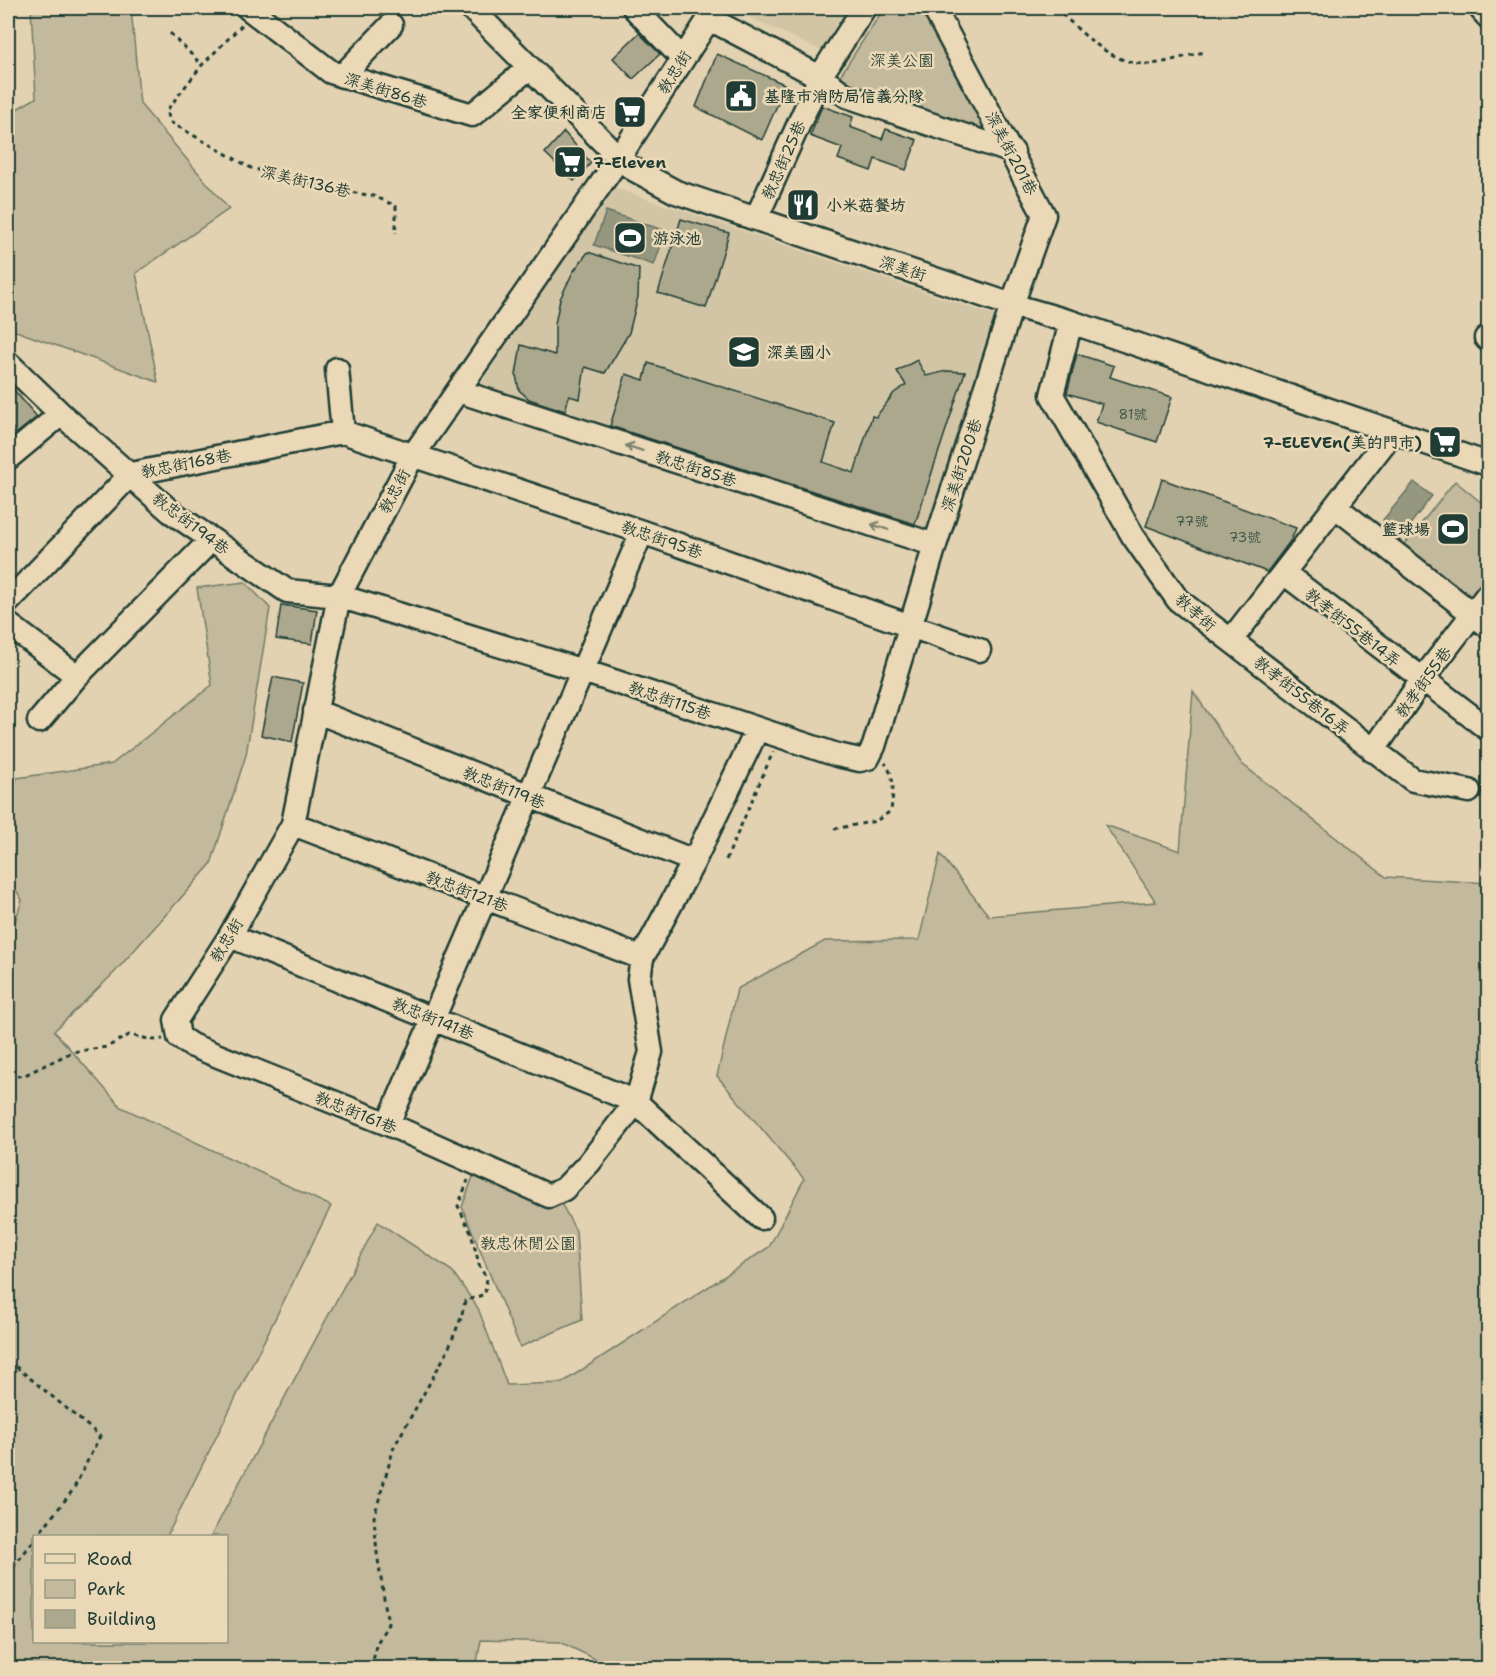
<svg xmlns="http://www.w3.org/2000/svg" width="1496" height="1676" viewBox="0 0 1496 1676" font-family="'Shantell Sans','LXGW WenKai TC',sans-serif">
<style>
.built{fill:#d2c5a6}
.green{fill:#c3b99c;stroke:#717b68;stroke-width:1.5}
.water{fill:#96977f;stroke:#667361;stroke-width:1.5}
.building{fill:#aca88e;stroke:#1f3d34;stroke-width:1.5}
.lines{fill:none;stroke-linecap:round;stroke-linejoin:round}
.minor-casing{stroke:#1f3d34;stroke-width:27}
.path{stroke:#1f3d34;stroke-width:3;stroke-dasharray:4.5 4.5;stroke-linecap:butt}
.minor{stroke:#ebd8b6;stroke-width:22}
.oneway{stroke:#7b836e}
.labels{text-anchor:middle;stroke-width:5;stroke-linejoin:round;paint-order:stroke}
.number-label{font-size:14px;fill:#42584a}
.park-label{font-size:16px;fill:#2f493e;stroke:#ebd8b6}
.street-label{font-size:16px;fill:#1f3d34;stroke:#ebd8b6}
.poi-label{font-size:16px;font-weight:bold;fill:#1f3d34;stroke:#ebd8b6;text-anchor:start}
</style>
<rect width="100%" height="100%" fill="#e3d2b1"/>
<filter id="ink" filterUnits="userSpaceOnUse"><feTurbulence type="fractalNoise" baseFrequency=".0167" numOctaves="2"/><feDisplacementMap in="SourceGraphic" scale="12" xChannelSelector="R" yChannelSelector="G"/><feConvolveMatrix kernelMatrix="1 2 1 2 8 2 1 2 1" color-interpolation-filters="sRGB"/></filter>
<g filter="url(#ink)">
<path class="built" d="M730,8H846L822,51Z
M609,186L999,317L926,531L478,388Z"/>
<path class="green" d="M31,8H131L140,104L229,209L136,273L158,382L16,331L8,332V114L36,98Z
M884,8H923L990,138L836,82Z
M1455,481L1488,508V583L1471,605L1401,549Z
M245,582L270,608L246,755L211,864L114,973L54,1031L121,1107L331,1206L167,1536H34V1642H226V1536H211L378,1222L452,1271L478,1308L507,1385L562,1383L769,1247L804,1179L717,1076L737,989L825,941L919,940L940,854L989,916L1156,902L1105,825L1180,851L1193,691L1242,764L1386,877L1488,883V1668H614L560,1642L481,1640L476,1668H8V944L22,900L8,876V803L17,778L112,764L212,685L197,588Z
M475,1171L561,1203L576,1231L582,1320L520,1347L462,1207Z"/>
<path class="water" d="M606,211L666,231L654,265L594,245Z
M1414,482L1432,496L1402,535L1383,520Z"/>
<path class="building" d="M639,33L660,54L633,79L613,58Z
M717,54L786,85L762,140L696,107Z
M822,106L853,117L850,127L882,139L886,129L917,140L906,170L875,159L871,171L838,159L842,148L810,136Z
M564,132L591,163L574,181L545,153Z
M681,219L729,233L706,308L658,293Z
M588,252L639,269L638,297L629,333L605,373L585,367L580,399L569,396L565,411L529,399L519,390L516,375L521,345L555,355V324L560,299L573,272Z
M1077,354L1114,366L1110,377L1172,397L1157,442L1096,422L1102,404L1067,393Z
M917,360L926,376L947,371L965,372L915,524L610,426L626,374L644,380L648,363L835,423L823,462L854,473L872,416L876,417L894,393L906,385L897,371Z
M8,383L37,417L17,433L8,423Z
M1162,479L1296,528L1291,540L1267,572L1146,526Z
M281,605L317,610L312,644L276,639Z
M273,677L303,683L292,742L261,735Z"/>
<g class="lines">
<defs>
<path id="minor" d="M248,8L331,72L472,115L529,68
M471,8L619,158L633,169L676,192L1012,305L1071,322L1488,464
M634,8L682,58
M716,8L619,158L412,457L339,596L293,824L230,936L176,1020L179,1037L191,1045L388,1124L549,1196L564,1189L589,1163L636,1102L651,1052L639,979L642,958L694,861L757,730
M1480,8L1488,17
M708,18L820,77L847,96L1013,152
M342,76L391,25
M756,219L820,77L864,8
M1071,322L1052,395L1133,536L1178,600L1413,780L1469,791
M1486,338L1488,340
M8,363L61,414L8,458
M337,369L343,432
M458,391L935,545
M61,414L170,511L287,591L339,596L583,671L837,755L860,760L868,758L874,746L935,545L1012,305L1044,215L934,8
M1336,507L1488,626
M1284,573L1488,729
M8,602L131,474L343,432L642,532L979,650
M8,624L77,676L211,540
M1231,640L1392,433
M315,711L694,861
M39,721L77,676
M1373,751L1422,680L1488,594
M293,824L642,958
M230,936L636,1102L761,1218
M388,1124L642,532"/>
</defs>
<use href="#minor" class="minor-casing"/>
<path class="path" d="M1056,8C1081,32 1112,66 1150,64C1167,63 1187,55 1205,52
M242,25L202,65L167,110L170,122L251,168L331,189L374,196L396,206V233
M170,33L202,65
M834,829L876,821L891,811C893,793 896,778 885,763
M726,860L773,752
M8,1077L25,1075L72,1052L107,1047L129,1035L154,1040L163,1039
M8,1367L14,1365L100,1436L73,1490L37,1536
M8,1574L34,1540
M372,1668L376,1645L388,1624L377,1553L374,1517L394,1447L447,1352L461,1318L465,1301L485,1294L487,1278L480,1268L471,1233L458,1206L468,1180"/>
<use href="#minor" class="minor"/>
</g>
<defs><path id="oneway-shaft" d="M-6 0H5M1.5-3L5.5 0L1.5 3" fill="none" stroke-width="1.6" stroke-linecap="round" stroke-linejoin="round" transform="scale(1.5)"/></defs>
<g class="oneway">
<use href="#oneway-shaft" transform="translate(634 448) rotate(-162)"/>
<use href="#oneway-shaft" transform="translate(880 527) rotate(-162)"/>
</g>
</g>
<defs>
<symbol id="civic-square" viewBox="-11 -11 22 22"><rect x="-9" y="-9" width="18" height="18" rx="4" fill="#1f3d34" stroke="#ebd8b6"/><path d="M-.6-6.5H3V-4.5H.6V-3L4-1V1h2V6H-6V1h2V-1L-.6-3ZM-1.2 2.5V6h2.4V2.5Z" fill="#fff"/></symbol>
<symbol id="supermarket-square" viewBox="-11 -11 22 22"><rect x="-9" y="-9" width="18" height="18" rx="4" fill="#1f3d34" stroke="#ebd8b6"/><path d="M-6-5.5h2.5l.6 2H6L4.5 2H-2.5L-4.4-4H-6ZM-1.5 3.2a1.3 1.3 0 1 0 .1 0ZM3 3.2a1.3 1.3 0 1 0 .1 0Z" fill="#fff"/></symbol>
<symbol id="restaurant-square" viewBox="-11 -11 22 22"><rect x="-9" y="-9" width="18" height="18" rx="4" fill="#1f3d34" stroke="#ebd8b6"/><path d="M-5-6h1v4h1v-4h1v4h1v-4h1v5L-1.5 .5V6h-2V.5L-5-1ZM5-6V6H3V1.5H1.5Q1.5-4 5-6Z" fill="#fff"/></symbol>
<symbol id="stadium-square" viewBox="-11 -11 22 22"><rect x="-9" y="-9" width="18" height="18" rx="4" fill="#1f3d34" stroke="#ebd8b6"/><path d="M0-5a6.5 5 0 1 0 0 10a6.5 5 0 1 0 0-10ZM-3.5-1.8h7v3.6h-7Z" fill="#fff"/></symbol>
<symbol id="school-square" viewBox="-11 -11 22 22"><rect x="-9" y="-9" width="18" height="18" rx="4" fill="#1f3d34" stroke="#ebd8b6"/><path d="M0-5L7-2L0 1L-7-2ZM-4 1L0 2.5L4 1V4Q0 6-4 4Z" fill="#fff"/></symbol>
</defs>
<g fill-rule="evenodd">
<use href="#civic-square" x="722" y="77" width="38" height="38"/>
<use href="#supermarket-square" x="611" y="93" width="38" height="38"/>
<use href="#supermarket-square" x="551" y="143" width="38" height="38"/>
<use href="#restaurant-square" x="784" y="186" width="38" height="38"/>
<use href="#stadium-square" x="611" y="219" width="38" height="38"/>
<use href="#school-square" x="725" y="333" width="38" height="38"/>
<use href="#supermarket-square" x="1426" y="423" width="38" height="38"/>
<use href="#stadium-square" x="1434" y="510" width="38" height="38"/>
</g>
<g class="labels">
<g class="number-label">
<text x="1133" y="419">81號</text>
<text x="1192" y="526">77號</text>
<text x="1245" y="542">73號</text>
</g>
<g class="park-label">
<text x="902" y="66">深美公園</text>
<text x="528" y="1249">教忠休閒公園</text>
</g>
<g class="street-label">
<text transform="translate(674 72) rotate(-58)" y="6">教忠街</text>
<text transform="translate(386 90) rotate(17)" y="6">深美街86巷</text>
<text transform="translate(1012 153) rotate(62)" y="6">深美街201巷</text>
<text transform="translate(783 160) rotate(-66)" y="6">教忠街25巷</text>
<text transform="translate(306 181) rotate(13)" y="6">深美街136巷</text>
<text transform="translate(903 268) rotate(18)" y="6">深美街</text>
<text transform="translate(186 463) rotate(-11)" y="6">教忠街168巷</text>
<text transform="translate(961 465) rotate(-72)" y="6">深美街200巷</text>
<text transform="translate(696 468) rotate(18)" y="6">教忠街85巷</text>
<text transform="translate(394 491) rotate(-62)" y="6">教忠街</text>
<text transform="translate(191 523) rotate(37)" y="6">教忠街194巷</text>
<text transform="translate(662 539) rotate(19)" y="6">教忠街95巷</text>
<text transform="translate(1196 612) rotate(41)" y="6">教孝街</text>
<text transform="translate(1353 627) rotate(38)" y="6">教孝街55巷14弄</text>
<text transform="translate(1423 682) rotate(-54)" y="6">教孝街55巷</text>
<text transform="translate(1302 695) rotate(38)" y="6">教孝街55巷16弄</text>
<text transform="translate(670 700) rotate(19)" y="6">教忠街115巷</text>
<text transform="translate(504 787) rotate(22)" y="6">教忠街119巷</text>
<text transform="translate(467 891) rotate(21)" y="6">教忠街121巷</text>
<text transform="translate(226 940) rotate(-59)" y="6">教忠街</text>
<text transform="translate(433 1018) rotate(22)" y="6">教忠街141巷</text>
<text transform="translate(356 1112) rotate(22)" y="6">教忠街161巷</text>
</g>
<g class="poi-label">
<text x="764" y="102">基隆市消防局信義分隊</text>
<text x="607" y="118" text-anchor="end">全家便利商店</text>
<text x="593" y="168">7-Eleven</text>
<text x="826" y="211">小米菇餐坊</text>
<text x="653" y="244">游泳池</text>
<text x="767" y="358">深美國小</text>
<text x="1422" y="448" text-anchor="end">7-ELEVEn(美的門市)</text>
<text x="1430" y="535" text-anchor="end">籃球場</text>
</g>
</g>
<rect width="1496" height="1676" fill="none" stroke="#ebd8b6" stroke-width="30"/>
<rect x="15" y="15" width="1466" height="1646" fill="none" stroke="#1f3d34" stroke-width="2" filter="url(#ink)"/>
<rect x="33" y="1535" width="195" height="108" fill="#ebd8b6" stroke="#999a82" stroke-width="1.5"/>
<rect x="45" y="1554" width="30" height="9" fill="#ebd8b6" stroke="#999a82" stroke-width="1.5"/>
<text x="87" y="1565" font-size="18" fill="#1f3d34">Road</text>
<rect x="45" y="1580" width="30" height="18" fill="#c3b99c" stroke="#999a82" stroke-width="1.5"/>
<text x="87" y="1595" font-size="18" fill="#1f3d34">Park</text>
<rect x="45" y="1610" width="30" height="18" fill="#aca88e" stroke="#999a82" stroke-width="1.5"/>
<text x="87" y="1625" font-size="18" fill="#1f3d34">Building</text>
</svg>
